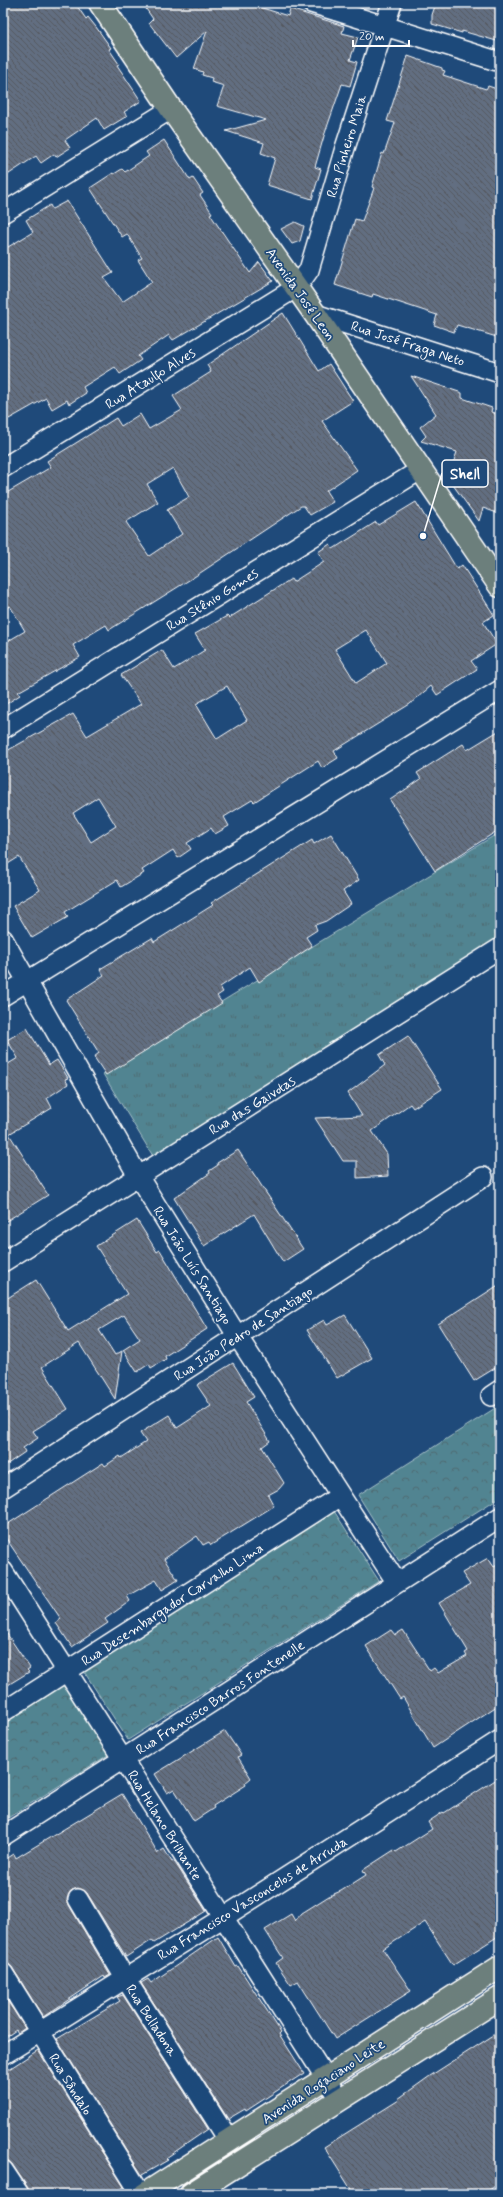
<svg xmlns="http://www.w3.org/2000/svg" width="503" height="2197" viewBox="0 0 503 2197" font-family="Mynerve,sans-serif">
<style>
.grass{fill:url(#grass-tufts);stroke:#a8c2c8}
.park{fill:url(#park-crowns);stroke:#a8c2c8}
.building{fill:url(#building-back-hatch);stroke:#fff;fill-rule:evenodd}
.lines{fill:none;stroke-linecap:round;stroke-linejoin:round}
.minor-casing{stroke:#fff;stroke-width:22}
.major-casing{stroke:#fff;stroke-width:25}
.minor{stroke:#1f4a7a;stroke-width:19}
.major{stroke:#6c7f7c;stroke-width:22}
.labels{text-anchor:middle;stroke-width:3.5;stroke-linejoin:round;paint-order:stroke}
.street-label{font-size:14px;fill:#fff;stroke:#1f4a7a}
.leader{fill:none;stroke:#fff;stroke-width:1.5}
.callout-dot{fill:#fff;stroke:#1f4a7a;stroke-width:1.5}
.callout{fill:#1f4a7a;stroke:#fff;stroke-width:1.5}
.callout-label{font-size:15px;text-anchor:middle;font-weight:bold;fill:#fff}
</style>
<defs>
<pattern id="grass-tufts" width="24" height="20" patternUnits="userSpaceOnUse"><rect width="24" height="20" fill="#518491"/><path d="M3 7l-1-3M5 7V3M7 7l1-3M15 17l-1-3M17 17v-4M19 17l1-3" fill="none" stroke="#4f6b72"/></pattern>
<pattern id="park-crowns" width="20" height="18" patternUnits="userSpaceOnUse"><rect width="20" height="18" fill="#518491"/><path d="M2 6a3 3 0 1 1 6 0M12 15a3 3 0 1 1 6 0" fill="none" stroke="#4f6b72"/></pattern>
<pattern id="building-back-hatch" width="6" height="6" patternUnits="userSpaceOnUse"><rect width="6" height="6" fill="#626e81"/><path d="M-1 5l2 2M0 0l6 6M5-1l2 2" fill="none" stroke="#54585f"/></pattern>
</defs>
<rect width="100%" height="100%" fill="#1f4a7a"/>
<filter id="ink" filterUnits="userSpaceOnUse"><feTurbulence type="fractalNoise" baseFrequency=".025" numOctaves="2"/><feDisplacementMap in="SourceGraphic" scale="8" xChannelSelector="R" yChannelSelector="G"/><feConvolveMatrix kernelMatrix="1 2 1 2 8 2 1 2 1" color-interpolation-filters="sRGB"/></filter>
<g filter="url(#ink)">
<path class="grass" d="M500,832V941L153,1156L103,1074Z"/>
<path class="park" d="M500,1405V1497L399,1561L358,1495Z
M334,1511L379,1581L128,1740L83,1670Z
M63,1684L108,1755L3,1821V1722Z"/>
<path class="building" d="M3,3H75L86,19L88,17L96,27L111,48L109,49L119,64L117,65L141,101L124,112L127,116L104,130L97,118L65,140L70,148L56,157L54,154L41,163L36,156L3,178V78L9,75L3,66Z
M142,3H246L288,16L290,9L344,26L342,33L358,37L350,60L357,62L350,86L342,84L324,136L315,167L321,169L312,199L267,185L275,158L261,153L264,143L226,131L266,120L217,106L224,86L211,82L212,78L202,75L203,72L194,69L207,31L176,58L149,23L153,19Z
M436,3H500V42L462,31V33L432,24V15Z
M408,56L442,68V70L445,71L443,75L486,89L488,86L500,90V338L457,325L454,332L434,325L437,315L373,294L372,297L335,285L355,219L362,221L374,188L372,187L382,153L384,154L395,123L387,121Z
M164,140L190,180L193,178L203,193L200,195L212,213L210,214L250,273L259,262L273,281L173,340L169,335L138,356L141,360L120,374L115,367L83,387L86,393L69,404L67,400L52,409L46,398L9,419L3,409V250L33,232L26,220L50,205L52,209L67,201L113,273L104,278L122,302L152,282L138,260L142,258L127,234L122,237L90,188L113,173L114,174L122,169L125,172L149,156L146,152Z
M295,222L304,226L300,241L292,244L281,229Z
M283,313L319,371L329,364L353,401L322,421L357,470L326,491L333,502L310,515L304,506H301L194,577L109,630L106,625L91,634L73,645L80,657L18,692L20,695L3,706V644L25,631L10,606L3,609V495L51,467L47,461L116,418L121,426L140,414L149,429L182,410L173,396L211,372L207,365ZM173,468L189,497L167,510L182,534L149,556L126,522L158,502L147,484Z
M411,376L462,393V398L492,408L491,412L500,415V514L483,508L479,521L448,478L457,452L421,441L426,436L420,427L436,414Z
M416,502L457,569L462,565L494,615L483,622L497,644L471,661L477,669L437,695L431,686L410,704L334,751L338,758L322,768L318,761L254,802L252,800L224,817L229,826L215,834L211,828L187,843L191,849L178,858L173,850L142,870L144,873L121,887L117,880L65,912L68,917L32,938L13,906L40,890L19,857L3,867V753L73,714L87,736L141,704L121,675L162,650L174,669L205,650L195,634L227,616L229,618L291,579L293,582L324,562L318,552L330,544L333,549L376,522L378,525ZM366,630L387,663L356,683L335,649ZM227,686L247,720L217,739L196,704ZM98,797L116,826L91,842L73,813Z
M500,730V829L435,871L390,800L421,779L417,773L447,754L463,744L467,750Z
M331,834L359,880L343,891L351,904L326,921L315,925L317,930L306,937L312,946L259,982L250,967L220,987L223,992L217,996L222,1003L106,1075L94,1057L99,1053L66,1000L104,975L100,969L152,938L154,942L213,905L211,903L312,840L314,844Z
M27,1028L49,1065L57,1060L68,1078L65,1079L68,1084L47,1098L52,1108L9,1134L48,1195L3,1223V1067L18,1058L7,1040Z
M408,1036L442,1089L413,1108L410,1104L372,1131L387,1154L388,1176L357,1178V1161H343L315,1118L362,1116L348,1093L385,1065L379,1055Z
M238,1150L303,1249L283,1262L254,1214L204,1246L174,1198L210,1173L209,1171L218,1165L217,1163Z
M137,1220L157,1252L160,1250L207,1329L165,1356L166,1359L151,1368L149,1364L137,1372L123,1350L140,1339L124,1315L99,1330L115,1355L122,1351L115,1399L79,1343L42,1367L68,1409L33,1431L38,1438L23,1448L25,1452L3,1467V1301L36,1280L68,1331L127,1294L96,1246Z
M500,1284V1365L474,1381L438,1324Z
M345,1315L372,1358L337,1378L307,1330L324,1320L327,1325Z
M233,1363L254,1397L246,1402L270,1441L262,1447L284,1483L279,1489L268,1495L274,1506L211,1545L209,1542L203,1545L197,1536L164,1559L178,1580L162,1590L156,1580L127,1596L130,1601L105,1619L108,1623L72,1647L56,1623L61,1619L3,1534V1527L103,1463L105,1466L120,1456L121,1458L146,1442L140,1433L169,1415L177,1428L211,1406L197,1385Z
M488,1558L494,1567L500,1563V1704L433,1748L403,1697L400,1699L366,1646L391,1630L395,1635L403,1630L430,1671L434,1668L438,1673L467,1656L465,1653L468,1651L439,1603L470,1585L462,1573Z
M3,1628L30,1668L27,1670L29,1672L3,1688Z
M225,1731L241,1755L238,1757L251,1778L245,1783L246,1785L213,1806L214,1808L194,1821L174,1789L167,1793L155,1774Z
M500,1777V1935L453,1965L425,1922L383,1949L411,1991L335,2039L298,1981L291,1985L276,1963L283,1958L265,1930L291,1914L295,1921L302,1913L329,1896L341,1891L366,1875L363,1870L394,1850L396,1852L432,1829L428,1822L443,1812L444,1813Z
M122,1794L158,1853L164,1849L172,1862L174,1861L206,1911L154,1943L152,1940L126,1957L87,1893L78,1888L72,1890L67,1899L69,1905L110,1975L105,1978L104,1976L43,2017L12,1967L3,1962V1861L14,1854L16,1858Z
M218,1937L236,1967L238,1966L281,2032L279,2034L304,2073L246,2111L245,2109L228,2119L141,1983L148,1979L151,1983Z
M3,1994L25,2028L18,2033L16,2030L3,2039Z
M123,1995L208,2129L166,2158L168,2160L142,2175L57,2039L120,2001L117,1997Z
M500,2031V2183L483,2194H354L324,2147L399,2100L398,2099L430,2076Z
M38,2050L124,2187L112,2194H30L28,2188L12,2164L3,2159V2073Z"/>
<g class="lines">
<defs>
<path id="minor" d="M311,3L500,62
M3,213L171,109
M315,314L500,373
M3,468L297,287L309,270L345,148L392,3
M3,729L420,470
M3,939L138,1176L238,1337L397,1583
M3,996L500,690
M3,1262L500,948
M491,1396L500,1390
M3,1488L483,1177
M3,1571L339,2099
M3,1712L340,1496
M3,1836L500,1517
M78,1899L125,1978L229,2141
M3,1973L141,2194
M3,2055L224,1917L500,1740
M3,2170L19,2194"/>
<path id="major" d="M100,3L171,109L315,314L500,586
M145,2194L500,1967
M191,2194L500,1998"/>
</defs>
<use href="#minor" class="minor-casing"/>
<use href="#major" class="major-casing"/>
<use href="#minor" class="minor"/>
<use href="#major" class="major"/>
</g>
</g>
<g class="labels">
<g class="street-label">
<text transform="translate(346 146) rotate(-73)" y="5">Rua Pinheiro Maia</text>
<text transform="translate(301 294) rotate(55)" y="5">Avenida José Leon</text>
<text transform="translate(408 343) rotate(18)" y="5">Rua José Fraga Neto</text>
<text transform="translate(150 378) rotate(-32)" y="5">Rua Ataulfo Alves</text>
<text transform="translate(212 599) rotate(-32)" y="5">Rua Stênio Gomes</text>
<text transform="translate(252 1105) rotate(-32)" y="5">Rua das Gaivotas</text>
<text transform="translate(193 1265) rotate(58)" y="5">Rua João Luís Santiago</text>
<text transform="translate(243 1333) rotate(-33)" y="5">Rua João Pedro de Santiago</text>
<text transform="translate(172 1604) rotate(-33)" y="5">Rua Desembargador Carvalho Lima</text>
<text transform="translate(220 1697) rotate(-33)" y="5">Rua Francisco Barros Fontenelle</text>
<text transform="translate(165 1825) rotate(58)" y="5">Rua Helano Brilhante</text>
<text transform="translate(252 1898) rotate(-32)" y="5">Rua Francisco Vasconcelos de Arruda</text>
<text transform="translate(152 2020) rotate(57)" y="5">Rua Belladona</text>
<text transform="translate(323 2081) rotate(-33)" y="5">Avenida Rogaciano Leite</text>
<text transform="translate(71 2084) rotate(58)" y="5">Rua Sândalo</text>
</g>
</g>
<path class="leader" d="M423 536L442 473"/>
<circle class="callout-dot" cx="423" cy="536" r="4"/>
<rect class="callout" x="442" y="460" width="46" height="27" rx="4"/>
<g class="callout-label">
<text x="465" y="479">Shell</text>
</g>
<rect width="503" height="2197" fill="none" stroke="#1f4a7a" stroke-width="16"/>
<rect x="8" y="8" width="487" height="2181" fill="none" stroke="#fff" stroke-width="1.5" filter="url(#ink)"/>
<path d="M353 40v6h56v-6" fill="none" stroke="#ffffff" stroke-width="2"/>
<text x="359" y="40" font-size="12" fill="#ffffff" stroke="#1f4a7a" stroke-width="3" paint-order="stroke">20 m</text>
</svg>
